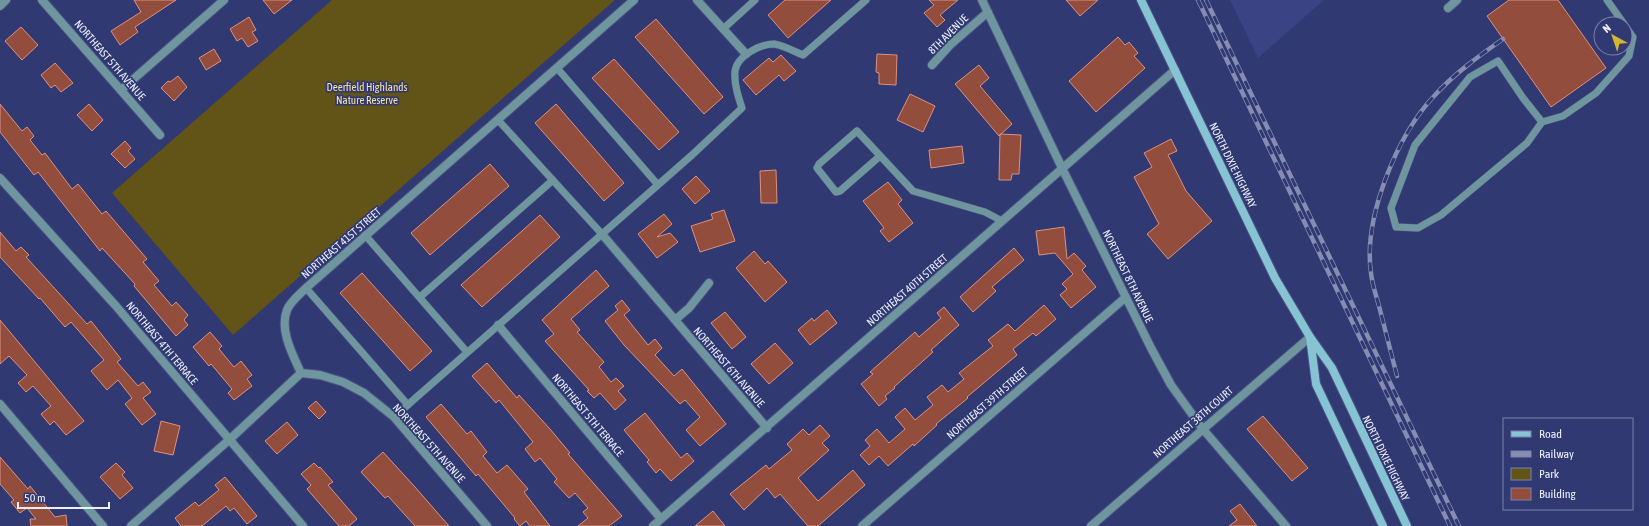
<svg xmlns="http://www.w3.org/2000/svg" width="1649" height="526" viewBox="0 0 1649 526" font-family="'Asap Condensed',sans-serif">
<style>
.built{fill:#3a4383}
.green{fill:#625316}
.building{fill:#924d3c;stroke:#de917e}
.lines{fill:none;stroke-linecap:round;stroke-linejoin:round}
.service-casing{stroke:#4b5386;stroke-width:8}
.minor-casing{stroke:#4b5386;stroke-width:10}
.secondary-casing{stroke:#4b5386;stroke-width:10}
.service{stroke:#6f959e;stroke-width:7}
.minor{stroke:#6f959e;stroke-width:8}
.secondary{stroke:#86c4d3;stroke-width:8}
.rail-casing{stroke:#868cb2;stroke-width:4.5}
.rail{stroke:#313973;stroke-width:3;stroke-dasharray:9;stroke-linecap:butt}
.labels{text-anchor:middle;stroke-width:3.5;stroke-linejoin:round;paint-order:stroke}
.street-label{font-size:11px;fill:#ecf0fe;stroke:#313973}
.park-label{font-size:11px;fill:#f8e294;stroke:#313973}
</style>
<rect width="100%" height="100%" fill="#313973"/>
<path class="built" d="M1230,0H1324L1258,58Z"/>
<path class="green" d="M332,0H615L233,335L112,193Z"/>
<path class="building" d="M134,0H176L135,27L138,32L120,45L111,31L141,12Z
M263,0H292L274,14Z
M785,0H831L788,38L768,15Z
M929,0H958L940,15L945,20L937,27L924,13L934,5Z
M1066,0H1098L1080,16Z
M1509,0H1558L1606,68L1551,107L1487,16Z
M249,17L256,30L252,32L258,41L248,47L242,38L237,41L230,29Z
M656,19L723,97L704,114L635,37Z
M21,27L38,45L22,60L5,41Z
M1118,37L1125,45L1129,42L1138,53L1134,56L1145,68L1096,112L1069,81Z
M214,49L221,61L206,70L199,58Z
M877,54L897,55L896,85L879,84V73L876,72Z
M781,55L796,71L784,81L779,75L756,95L743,80L769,58L773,62Z
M614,59L679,132L659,150L592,78Z
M55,63L73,83L61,92L55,85L51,88L41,75Z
M979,65L989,78L980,86L1012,124L999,136L955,84Z
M178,76L187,87L174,101L161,88L168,81L170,82Z
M910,94L935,106L923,132L897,120Z
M0,104L22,131L27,127L34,136L30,140L42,155L45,153L72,189L78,184L102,214L106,211L147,259L143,262L159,281L154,285L172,306L176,302L188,315L184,320L188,325L176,336L134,286L135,284L102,248L100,251L38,172L34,175L0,132Z
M89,104L103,120L92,131L77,115Z
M556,104L624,183L604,201L535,123Z
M1000,134L1021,135L1019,174H1012L1011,180H999Z
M1171,139L1177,151L1168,155L1186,191L1212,221L1168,259L1147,234L1159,224L1134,177L1152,167L1144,153Z
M125,141L131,148L128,151L135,159L125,168L111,154Z
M962,146L964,163L931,168L929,150Z
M490,164L509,186L430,255L411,233Z
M776,170L777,203H761L760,171Z
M696,176L710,191L695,204L682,189Z
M888,182L902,200L898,204L913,223L889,242L880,231L884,228L863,201Z
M724,210L735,241L700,252L691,226L713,219L711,214Z
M664,214L672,224L657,237L670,233L678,242L657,258L638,234Z
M540,215L560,237L482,307L461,285Z
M1064,227L1067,259L1074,253L1086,266L1082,270L1096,287L1071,308L1060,295L1067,289L1062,284L1073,274L1055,253L1039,255L1036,231Z
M0,232L16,251L21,247L29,255L26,257L87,324L91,321L121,359L117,362L138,386L143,382L151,392L143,398L156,414L142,425L125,404L132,398L118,380L107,390L91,371L104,360L71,322L65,327L40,298L39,299L0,257Z
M1014,248L1024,260L992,287L996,291L973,312L960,297Z
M754,251L765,264L768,261L787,282L765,302L736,268Z
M596,270L609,286L571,319L580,330L577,332L604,362L599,367L611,382L616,378L624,386L618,391L626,400L615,410L600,393L594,398L587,391L589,390L545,341L554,334L542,320Z
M362,273L432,351L410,371L340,293Z
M622,300L630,310L624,315L648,345L655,339L662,348L655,355L674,376L682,369L726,424L700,446L686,430L700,417L685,400L680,404L624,345L605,321L618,310L615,306Z
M1044,305L1056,319L1036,336L1033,333L1013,349L1017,355L967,397L968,398L936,424L937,425L914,446L913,444L888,466L879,456L869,465L860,455L870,446L865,440L877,429L889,443L905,429L895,417L905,408L915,420L933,405L927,397L942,385L948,392L964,379L959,373L993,346L988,340L1008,324L1015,331Z
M944,307L959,325L931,350L933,352L894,387L895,388L885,396L887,399L879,406L861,384L873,374L870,372L915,332L919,337L941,318L937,313Z
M827,310L837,323L810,345L798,330L812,318L814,321Z
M725,312L746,337L732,349L711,323Z
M0,320L84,421L66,435L54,421L50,425L41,414L51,406L33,386L26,392L18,383L27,375L9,356L0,364Z
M210,332L222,346L219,349L234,367L241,361L252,375L247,379L252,386L234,400L228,393L232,389L211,364L209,366L193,347Z
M775,343L793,363L769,384L751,364Z
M487,363L517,398L519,395L550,429L570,453L568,454L622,516L609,526H578L588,518L583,512L588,508L575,493L569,498L554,482L557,479L540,458L535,462L525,449L533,442L499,400L496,403L472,376Z
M316,401L326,412L319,419L308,408Z
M441,404L467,434L471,431L487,452L483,456L497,473L507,465L528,489L524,492L550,526H530L526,521L520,526L514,519L515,518L478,474L476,476L426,417Z
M645,413L681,458L687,453L694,461L671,481L660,469L656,473L647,462L649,460L624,430Z
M1263,416L1308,468L1292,481L1247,429Z
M161,421L180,426L173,455L154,451Z
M287,422L298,435L277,454L265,441Z
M820,425L830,436L822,443L829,450L798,478L818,501L853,470L865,485L818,526H808L780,494L775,498L767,488L744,510L730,494L766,465L769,469L792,450L787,444L803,429L809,435Z
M383,452L415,487L449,526H415L388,496L385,498L361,472Z
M0,457L28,489L30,486L55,517L66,515L67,526H31L30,519H36L27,508L20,513L11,502L14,500L0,484Z
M116,463L125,472L122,475L133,488L120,499L100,477Z
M314,463L319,468L320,467L333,482L328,485L357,519L349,526H339L307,489L311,485L301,474Z
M225,477L257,516L247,524L234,508L230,511L226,506L202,526H181L175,518L195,502L199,506L219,490L215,485Z
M1240,504L1257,526H1229L1237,520L1230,511Z
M713,511L725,526H695Z"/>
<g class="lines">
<defs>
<path id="service" d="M1607,0L1624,24
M723,29L755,0
M557,68L658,185
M498,120L601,233
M1542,122L1523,98L1498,61L1470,77L1415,145L1391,208L1396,227L1418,228L1441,215L1527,143L1542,122L1563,116L1596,93L1629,56L1633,37L1625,26
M880,156L840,191L836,192L817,168L819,164L857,131L913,191L985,212L1002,221
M365,235L467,352
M306,288L408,405
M420,297L553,180
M394,417L692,155L742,108C738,96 734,84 735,71C737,56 760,44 774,44C783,45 795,52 803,55L866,0"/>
<path id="minor" d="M42,0L160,135
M697,0L746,54
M982,0L1062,168L1151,348L1171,385L1202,428L1286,526
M0,6L6,0
M1448,8L1457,0
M932,65L950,45L988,12
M121,90L224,0
M0,178L116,306L303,526
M601,233L767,428
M675,320L689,308L709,283
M498,325L661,519
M301,373L320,375L343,382L364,393L394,417L487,526
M0,404L103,526
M131,526L229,440L301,373C293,355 279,330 287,310C290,302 300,294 306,288L634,0
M653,526L1175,70
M862,526L1126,297
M1091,526L1310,337"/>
<path id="secondary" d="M1141,0L1275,278L1310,337L1332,368L1407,526
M1310,337L1316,384L1383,526"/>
</defs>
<use href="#service" class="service-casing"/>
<use href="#minor" class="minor-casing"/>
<use href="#secondary" class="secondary-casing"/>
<use href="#service" class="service"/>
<use href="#minor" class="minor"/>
<use href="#secondary" class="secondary"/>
<defs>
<path id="rail" d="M1198,0L1450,526
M1206,0L1459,526
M1397,376C1391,353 1385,329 1379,306C1376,295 1372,284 1371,273C1363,218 1397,135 1435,95C1455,73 1479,56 1503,39"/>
</defs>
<use href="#rail" class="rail-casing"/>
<use href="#rail" class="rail"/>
</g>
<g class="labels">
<g class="street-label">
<text transform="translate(948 34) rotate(-45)" y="4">8TH AVENUE</text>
<text transform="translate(110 60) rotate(49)" y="4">NORTHEAST 5TH AVENUE</text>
<text transform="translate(1233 165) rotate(64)" y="4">NORTH DIXIE HIGHWAY</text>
<text transform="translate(341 243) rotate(-41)" y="4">NORTHEAST 41ST STREET</text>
<text transform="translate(1128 276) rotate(64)" y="4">NORTHEAST 8TH AVENUE</text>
<text transform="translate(907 290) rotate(-41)" y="4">NORTHEAST 40TH STREET</text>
<text transform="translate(162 343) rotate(50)" y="4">NORTHEAST 4TH TERRACE</text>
<text transform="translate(729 367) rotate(49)" y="4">NORTHEAST 6TH AVENUE</text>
<text transform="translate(987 403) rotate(-41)" y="4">NORTHEAST 39TH STREET</text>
<text transform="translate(588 415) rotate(50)" y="4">NORTHEAST 5TH TERRACE</text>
<text transform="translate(1193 422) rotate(-41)" y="4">NORTHEAST 38TH COURT</text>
<text transform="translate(429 443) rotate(48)" y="4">NORTHEAST 5TH AVENUE</text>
<text transform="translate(1386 458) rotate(64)" y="4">NORTH DIXIE HIGHWAY</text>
</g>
<g class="park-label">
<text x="367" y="91">Deerfield Highlands<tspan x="367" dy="13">Nature Reserve</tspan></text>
</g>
</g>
<rect x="1503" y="418" width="130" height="92" fill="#313973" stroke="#7c82ab"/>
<rect x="1511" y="431" width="20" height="6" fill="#86c4d3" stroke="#7c82ab"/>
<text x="1539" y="438" font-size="12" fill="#ecf0fe">Road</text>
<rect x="1511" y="451" width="20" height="6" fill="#868cb2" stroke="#7c82ab"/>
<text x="1539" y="458" font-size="12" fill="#ecf0fe">Railway</text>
<rect x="1511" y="468" width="20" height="12" fill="#625316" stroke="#7c82ab"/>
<text x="1539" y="478" font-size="12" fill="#ecf0fe">Park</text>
<rect x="1511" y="488" width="20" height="12" fill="#924d3c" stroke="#7c82ab"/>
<text x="1539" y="498" font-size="12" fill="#ecf0fe">Building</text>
<g transform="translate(1613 36) rotate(320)"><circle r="19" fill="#313973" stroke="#7c82ab"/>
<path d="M0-3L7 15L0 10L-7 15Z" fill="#d5b534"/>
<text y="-6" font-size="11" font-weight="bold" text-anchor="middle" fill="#ecf0fe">N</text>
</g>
<path d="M18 502v6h91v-6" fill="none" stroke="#ecf0fe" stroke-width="2"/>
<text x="24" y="502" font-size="12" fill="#ecf0fe" stroke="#313973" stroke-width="3" paint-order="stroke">50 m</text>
</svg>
